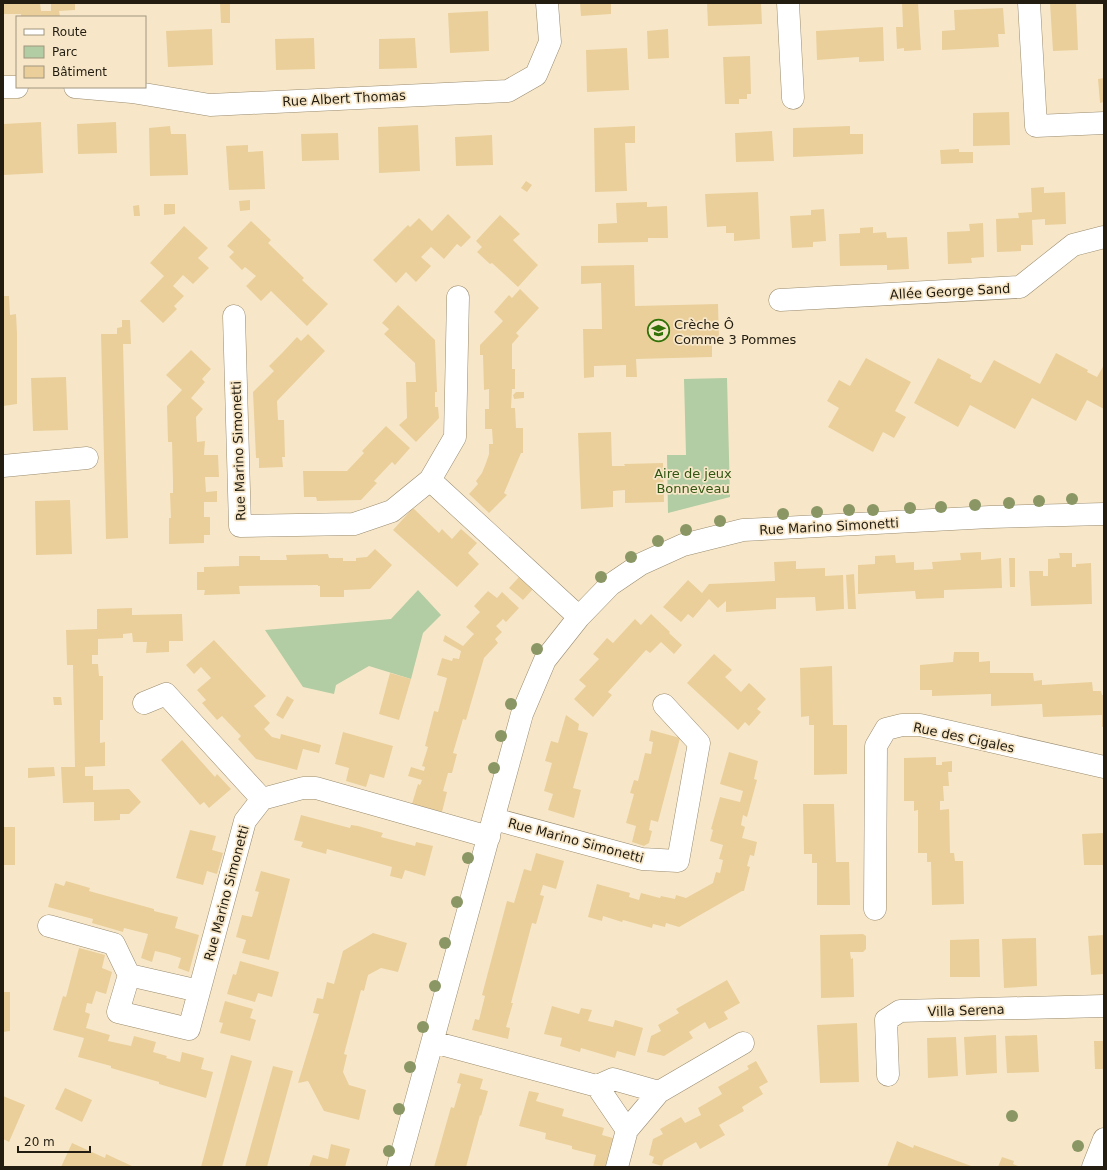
<svg xmlns="http://www.w3.org/2000/svg" width="1107" height="1170" viewBox="0 0 1107 1170" font-family="'DejaVu Sans',sans-serif">
<style>
.green{fill:#b2cca3}
.building{fill:#eacf9b}
.lines{fill:none;stroke-linecap:round;stroke-linejoin:round}
.minor-casing{stroke:#9a8b6f;stroke-width:23}
.minor{stroke:#fff;stroke-width:22}
.tree{fill:#8a9764}
.labels{text-anchor:middle;stroke-width:3.5;stroke-linejoin:round;paint-order:stroke}
.street-label{font-size:13px;fill:#221c11;stroke:#f7e7c8}
.poi-label{font-size:13px;fill:#221c11;stroke:#f7e7c8;text-anchor:start}
.park-label{font-size:13px;fill:#315612;stroke:#f7e7c8}
</style>
<rect width="100%" height="100%" fill="#f7e7c8"/>
<path class="green" d="M727,378L730,497L668,513L667,455H686L684,379Z
M418,590L441,615L423,633L411,679L369,666L336,685L334,694L303,687L265,630L391,619Z"/>
<path class="building" d="M3,3H40L41,11H51V3H75V10L59,11L60,17H21V14H3Z
M220,3H230V23H221Z
M580,3H611V14L581,16Z
M707,3H761L762,24L708,26Z
M902,3H918L921,50L904,51V48L897,49L896,27H903Z
M1050,3H1076L1078,50L1053,51Z
M1003,8L1005,34H998L999,47L942,50V31L955,30L954,10Z
M488,11L489,51L450,53L448,13Z
M883,27L884,61L859,62V57L817,60L816,31Z
M212,29L213,65L168,67L166,31Z
M668,29L669,58L648,59L647,31Z
M314,38L315,69L276,70L275,39Z
M415,38L417,68L379,69V39Z
M627,48L629,90L587,92L586,50Z
M750,56L751,94H747V99H739V104H725L723,57Z
M1104,78V102L1100,103L1098,79Z
M1009,112L1010,145L973,146V113Z
M41,122L43,173L3,175V124Z
M116,122L117,153L78,154L77,124Z
M418,125L420,171L379,173L378,127Z
M170,126L171,134H186L188,175L150,176L149,128Z
M635,126V143H625L627,191L595,192L594,128Z
M850,126V134H863V154L793,157V128Z
M772,131L774,161L736,162L735,133Z
M338,133L339,160L302,161L301,134Z
M492,135L493,165L456,166L455,137Z
M248,145V152L263,151L265,189L229,190L226,146Z
M959,149V152H973V163L941,164L940,150Z
M526,181L532,185L527,192L521,188Z
M1044,187V193L1065,192L1066,224L1045,225V219L1032,220L1033,245H1021V251L997,252L996,219L1019,218L1018,213L1032,212L1031,188Z
M758,192L760,239L734,241V233H726V226L707,227L705,194Z
M250,200V210L240,211L239,201Z
M647,202V207L667,206L668,238H648V242L598,243V224L617,223L616,203Z
M164,204H175V214L164,215Z
M139,205L140,216H134L133,206Z
M824,209L826,241L813,242V247L792,248L790,216L811,215V210Z
M448,214L471,237L461,247L457,244L444,259L431,247L421,257L431,266L416,282L406,272L396,283L373,260L408,225L410,227L419,218L432,231Z
M500,215L520,234L513,240L538,265L518,287L492,263L490,264L477,252L482,247L476,241Z
M251,221L271,240L268,243L304,278L302,280L328,304L307,326L271,291L261,301L246,286L256,276L245,267L242,270L229,257L234,252L227,246Z
M983,223L984,257L971,258L972,263L948,264L947,232L970,231L969,224Z
M184,226L208,248L198,258L209,268L193,284L183,275L173,286L184,296L174,306L177,309L163,323L140,301L164,276L150,263Z
M873,227V233L886,232L887,238L907,237L909,269L887,270V265L840,266L839,234L860,233V228Z
M634,265L635,306L718,304L719,339H712V357L636,359L637,377H626V365L594,366V377L584,378L583,329H602L601,283L581,284V266Z
M520,289L539,308L516,333L519,336L512,344V369H515V389H512L511,408H515L516,428H523V453H521L504,493L507,495L489,513L469,494L478,484L476,481L482,473L486,463L489,454V444H493L492,429H485V409H489V389L484,390L483,355H480V345L503,321L494,312L509,295L512,298Z
M3,296H9L10,315L16,314L17,333V404L3,406Z
M398,305L435,340L437,392H435V407H438L439,418L416,442L399,425L407,418L406,382H416L415,363L384,334L389,329L382,323Z
M122,320H130L131,344H123L128,538L106,539L101,334H117V328L122,327Z
M308,334L325,351L277,401L278,420H284L285,457H282L283,467L259,468V458H256L253,392L274,371L269,366L283,352L297,337L301,341Z
M191,350L211,369L202,379L205,382L191,398L203,409L196,417L197,442L205,441L204,455H218L219,477H205L206,492L217,491V502H204V517H210V535H204V543L169,544V518H171L170,493H173V481L172,442H168L167,406L182,390L166,375Z
M1056,353L1088,370L1087,372L1097,377L1104,365V409L1087,400L1076,421L1032,398L1015,429L970,405L958,427L914,403L938,358L971,375L970,378L981,383L994,360L1040,384Z
M866,358L911,382L895,411L906,417L894,438L883,432L873,452L828,427L839,408L827,401L839,380L850,386Z
M66,377L68,430L33,431L31,378Z
M516,392H524V398L514,399L513,395Z
M386,426L410,448L395,465L392,462L374,481L377,483L361,500L317,501L316,497H304L303,471H347L364,453L362,451Z
M611,432L612,466H625L624,464L663,463L664,502L625,503V490L613,491V507L581,509L578,433Z
M70,500L72,554L36,555L35,501Z
M413,508L439,533L442,529L452,539L461,529L477,543L468,553L479,564L457,587L393,530Z
M375,549L392,565L370,589L344,590V597H320V586H318V585L239,586L240,594L204,595L205,590H197V572H204V567L239,566V556H260V560H287L286,555L328,554L329,558H343V561H356V558L367,557Z
M981,552V560L1001,558L1002,588L944,590V598L916,599L915,591L858,594V565L875,564V556L895,555L896,563L914,562V570L933,569L932,562L961,560L960,553Z
M1059,553H1072V567H1076V564L1091,563L1092,604L1031,606L1029,571H1043V576H1048V559L1060,558Z
M1009,558H1015V587H1010Z
M796,561V569L825,568V576L843,575L844,609L816,611L815,597L776,598V609L726,612V601L718,608L709,599L693,618L688,614L681,622L663,607L688,580L702,593L709,584L775,581L774,562Z
M854,574L856,609H848L846,575Z
M519,577L533,589L523,600L509,588Z
M488,591L497,598L502,592L519,608L506,622L503,619L496,626L502,632L495,639L498,643L484,658L466,720L463,719L453,753L457,754L452,773H448L443,791L447,792L442,812L412,804L418,784L420,785L422,780L408,776L411,767L424,771L425,767L422,766L428,747L425,746L434,711L438,712L447,678L437,675L442,658L452,661L453,658L459,659L461,651L443,641L445,635L463,646L474,634L466,627L480,612L474,606Z
M132,608V615L182,614L183,641H169V652L146,653L147,642H133L132,633L123,634V638L98,639V655H92V664H98L99,676H103V720H100V743L105,742V766L85,767V776H93V790L129,789L141,802L129,814H120V820L94,821V802L63,803L61,767H75L73,665H67L66,630L97,629V609Z
M651,614L670,632L669,633L682,645L674,654L661,642L650,653L646,650L608,692L612,695L593,717L574,699L586,686L579,680L599,659L593,654L607,638L613,643L635,619L641,625Z
M214,640L266,696L254,706L270,723L264,729L272,737L280,739L281,734L321,745L319,753L303,749L297,770L256,759L238,739L241,736L222,716L217,720L202,703L206,700L197,690L211,678L201,667L194,674L186,665Z
M954,652H979V662L990,661V673H1033L1034,681L1042,680V685L1092,682L1093,691H1101L1102,695H1104V727H1102V715L1043,717L1042,704L991,706V694L932,696V690H920V665L953,662Z
M714,654L732,670L725,677L741,692L749,683L766,699L757,709L761,712L749,726L745,722L738,730L687,683Z
M832,666L833,725H847V774L814,775V725H809V716L801,717L800,668Z
M390,673L411,679L399,720L379,714Z
M287,696L294,700L283,719L276,715Z
M53,697H61L62,705H54Z
M566,715L579,724L578,730L588,733L573,788L581,790L574,818L548,810L553,794L544,791L552,763L545,761L551,741L558,743Z
M651,730L680,738L658,822L651,820L649,830L652,831L649,843L644,846L632,842L636,826L626,823L634,794L630,793L634,780L638,781L645,753L651,754L653,742L649,741Z
M343,732L393,746L384,778L370,774L366,787L346,781L349,768L335,764Z
M182,740L215,777L217,774L231,789L209,808L204,802L200,805L161,760Z
M729,752L758,761L754,779L757,780L747,817L743,815L741,825L745,827L742,838L757,842L754,856L750,855L747,866L750,867L744,891H742L679,927L666,923L665,927L653,924L652,928L623,920L622,922L603,916L602,921L588,917L597,884L630,893L629,897L639,900L641,893L660,898L661,896L675,899L676,895L686,898L713,883L716,872L720,873L723,860L719,859L723,845L710,841L713,830L711,829L720,797L740,802L743,791L720,784Z
M936,757V765H942V762L952,761V772H948L949,786H943L944,801H940V810L949,809L950,853H954L955,861H963L964,904L932,905L931,862H927V853H918V810L914,811V801H904V758Z
M54,767L55,776L28,778V768Z
M803,804H834L836,862H849L850,905H817V863H812V854H804Z
M301,815L350,828L351,825L358,826L383,833L381,837L415,846L416,842L433,846L425,876L405,870L402,879L390,876L392,867L327,849L326,854L301,847L303,842L294,840Z
M3,827H15V865H3Z
M190,830L216,836L212,850L223,853L217,874L207,871L203,885L176,878Z
M1104,833V865H1084L1082,834Z
M536,853L564,861L556,889L543,885L540,895L544,896L536,924L532,923L511,1003H513L506,1027L510,1028L508,1039L472,1030L475,1019L479,1020L485,996L482,995L507,901L514,903L524,869L531,871Z
M261,871L290,879L269,960L242,953L246,940L236,937L242,915L252,917L259,892L255,891Z
M66,881L90,888L89,891L154,909V911L178,917L175,928L199,935L189,972L178,968L181,958L168,954L155,951L152,962L141,958L148,934L124,928L123,932L92,923L93,919L48,907L55,883L64,886Z
M373,933L407,943L398,972L381,968L368,975L364,991L361,990L344,1054L347,1055L343,1072L349,1085L366,1090L359,1120L324,1111L308,1081L298,1083L319,1014L313,1013L317,998L323,999L327,982L334,984L343,951Z
M863,934L866,936V949L863,952H850L851,959L853,958L854,997L821,998L820,935Z
M1104,935V974L1091,975L1088,936Z
M1036,938L1037,986L1004,988L1002,939Z
M979,939L980,977H950V940Z
M79,948L105,955L102,968L112,972L106,994L96,991L92,1004L87,1003L85,1012L90,1014L86,1028L110,1035L108,1041L131,1046L134,1036L156,1042L153,1052L167,1056L166,1058L180,1062L182,1052L204,1058L201,1069L213,1072L206,1098L159,1084V1082L111,1068V1066L78,1057L84,1038L53,1030L63,996L66,997Z
M240,961L279,972L272,997L258,993L255,1002L227,994L233,974L236,975Z
M727,980L740,1003L724,1012L728,1019L709,1029L705,1022L689,1032L693,1038L664,1056L647,1052L651,1036L661,1031L658,1025L679,1013L676,1009Z
M3,992H10V1031L3,1032Z
M225,1001L253,1009L250,1018L256,1020L250,1041L220,1033L223,1023L219,1022Z
M552,1006L579,1014L581,1008L592,1010L588,1021L613,1027L615,1020L643,1028L635,1056L617,1051L615,1058L581,1048L580,1052L560,1046L562,1038L544,1034Z
M857,1023L859,1082L820,1083L817,1025Z
M996,1035L997,1073L966,1075L964,1037Z
M1037,1035L1039,1072L1007,1073L1005,1036Z
M956,1037L958,1076L928,1078L927,1038Z
M1094,1041H1104V1069H1095Z
M231,1055L252,1061L222,1167H201Z
M756,1061L768,1082L759,1087L763,1094L742,1107L744,1111L719,1125L725,1135L700,1149L696,1142L664,1160L662,1166L652,1163L654,1157L649,1155L653,1139L663,1134L660,1129L681,1117L685,1123L701,1115L698,1108L722,1094L718,1087L749,1069L747,1066Z
M273,1066L293,1071L276,1133L267,1167H245Z
M460,1073L483,1079L480,1089L488,1091L481,1116L480,1115L466,1167H434L451,1107L454,1108L461,1084L457,1083Z
M65,1088L92,1100L82,1122L55,1109Z
M529,1091L539,1093L536,1101L564,1109L562,1116L604,1128L602,1135L613,1138L605,1167H593L596,1155L572,1149V1146L545,1139L546,1133L519,1126Z
M3,1096L25,1105L9,1142L3,1139Z
M897,1141L913,1148L914,1145L974,1167H887Z
M72,1143L105,1158L106,1154L134,1167H61Z
M331,1144L350,1149L345,1167H309L313,1155L328,1159Z
M1002,1157L1014,1161L1013,1164L1021,1167H998Z"/>
<g class="lines">
<defs>
<path id="minor" d="M788,3L793,98
M1029,3L1036,126L1104,123
M3,87H17
M75,87L132,92L210,105L508,91L536,75L550,42L547,3
M780,300L1020,287L1073,245L1104,237
M234,316L240,526L354,524L392,511L430,480L455,437L458,297
M3,466L87,458
M430,480L579,617
M144,703L166,694L262,799
M494,819L642,859L678,861L699,743L664,705
M875,909L876,746L886,729L902,725H920L1104,767
M49,926L114,944L129,975L118,1012L189,1029L245,821L262,799L303,788H316L489,837
M129,975L199,991
M433,1042L597,1086L613,1079L659,1092
M888,1075L886,1020L900,1011L1104,1006
M597,1086L627,1130
M398,1167L522,714L545,660L579,617L610,585L641,564L683,545L743,530L990,517L1104,514
M617,1167L627,1130L659,1092L743,1043
M1093,1167L1104,1139"/>
</defs>
<use href="#minor" class="minor-casing"/>
<use href="#minor" class="minor"/>
</g>
<g class="tree">
<circle cx="1072" cy="499" r="6"/>
<circle cx="1039" cy="501" r="6"/>
<circle cx="1009" cy="503" r="6"/>
<circle cx="975" cy="505" r="6"/>
<circle cx="941" cy="507" r="6"/>
<circle cx="910" cy="508" r="6"/>
<circle cx="849" cy="510" r="6"/>
<circle cx="873" cy="510" r="6"/>
<circle cx="817" cy="512" r="6"/>
<circle cx="783" cy="514" r="6"/>
<circle cx="720" cy="521" r="6"/>
<circle cx="686" cy="530" r="6"/>
<circle cx="658" cy="541" r="6"/>
<circle cx="631" cy="557" r="6"/>
<circle cx="601" cy="577" r="6"/>
<circle cx="537" cy="649" r="6"/>
<circle cx="511" cy="704" r="6"/>
<circle cx="501" cy="736" r="6"/>
<circle cx="494" cy="768" r="6"/>
<circle cx="468" cy="858" r="6"/>
<circle cx="457" cy="902" r="6"/>
<circle cx="445" cy="943" r="6"/>
<circle cx="435" cy="986" r="6"/>
<circle cx="423" cy="1027" r="6"/>
<circle cx="410" cy="1067" r="6"/>
<circle cx="399" cy="1109" r="6"/>
<circle cx="1012" cy="1116" r="6"/>
<circle cx="1078" cy="1146" r="6"/>
<circle cx="389" cy="1151" r="6"/>
</g>
<defs>
<symbol id="school-ring" viewBox="-11 -11 22 22"><circle r="9.5" fill="#f7e7c8" stroke="#317108" stroke-width="1.5"/><path d="M0-5L7-2L0 1L-7-2ZM-4 1L0 2.5L4 1V4Q0 6-4 4Z" fill="#317108"/></symbol>
</defs>
<g fill-rule="evenodd">
<use href="#school-ring" x="646" y="318" width="25" height="25"/>
</g>
<g class="labels">
<g class="street-label">
<text transform="translate(344 98) rotate(-3)" y="5">Rue Albert Thomas</text>
<text transform="translate(950 291) rotate(-3)" y="5">Allée George Sand</text>
<text transform="translate(238 451) rotate(-92)" y="5">Rue Marino Simonetti</text>
<text transform="translate(829 526) rotate(-3)" y="5">Rue Marino Simonetti</text>
<text transform="translate(964 737) rotate(12)" y="5">Rue des Cigales</text>
<text transform="translate(576 840) rotate(15)" y="5">Rue Marino Simonetti</text>
<text transform="translate(226 893) rotate(-75)" y="5">Rue Marino Simonetti</text>
<text transform="translate(966 1010) rotate(-2)" y="5">Villa Serena</text>
</g>
<g class="poi-label">
<text x="674" y="329">Crèche Ô<tspan x="674" dy="15">Comme 3 Pommes</tspan></text>
</g>
<g class="park-label">
<text x="693" y="478">Aire de jeux<tspan x="693" dy="15">Bonneveau</tspan></text>
</g>
</g>
<rect width="1107" height="1170" fill="none" stroke="#221c11" stroke-width="8"/>
<rect x="16" y="16" width="130" height="72" fill="#f7e7c8" stroke="#a2967f"/>
<rect x="24" y="29" width="20" height="6" fill="#ffffff" stroke="#a2967f"/>
<text x="52" y="36" font-size="12" fill="#221c11">Route</text>
<rect x="24" y="46" width="20" height="12" fill="#b2cca3" stroke="#a2967f"/>
<text x="52" y="56" font-size="12" fill="#221c11">Parc</text>
<rect x="24" y="66" width="20" height="12" fill="#eacf9b" stroke="#a2967f"/>
<text x="52" y="76" font-size="12" fill="#221c11">Bâtiment</text>
<path d="M18 1146v6h72v-6" fill="none" stroke="#221c11" stroke-width="2"/>
<text x="24" y="1146" font-size="12" fill="#221c11" stroke="#f7e7c8" stroke-width="3" paint-order="stroke">20 m</text>
</svg>
